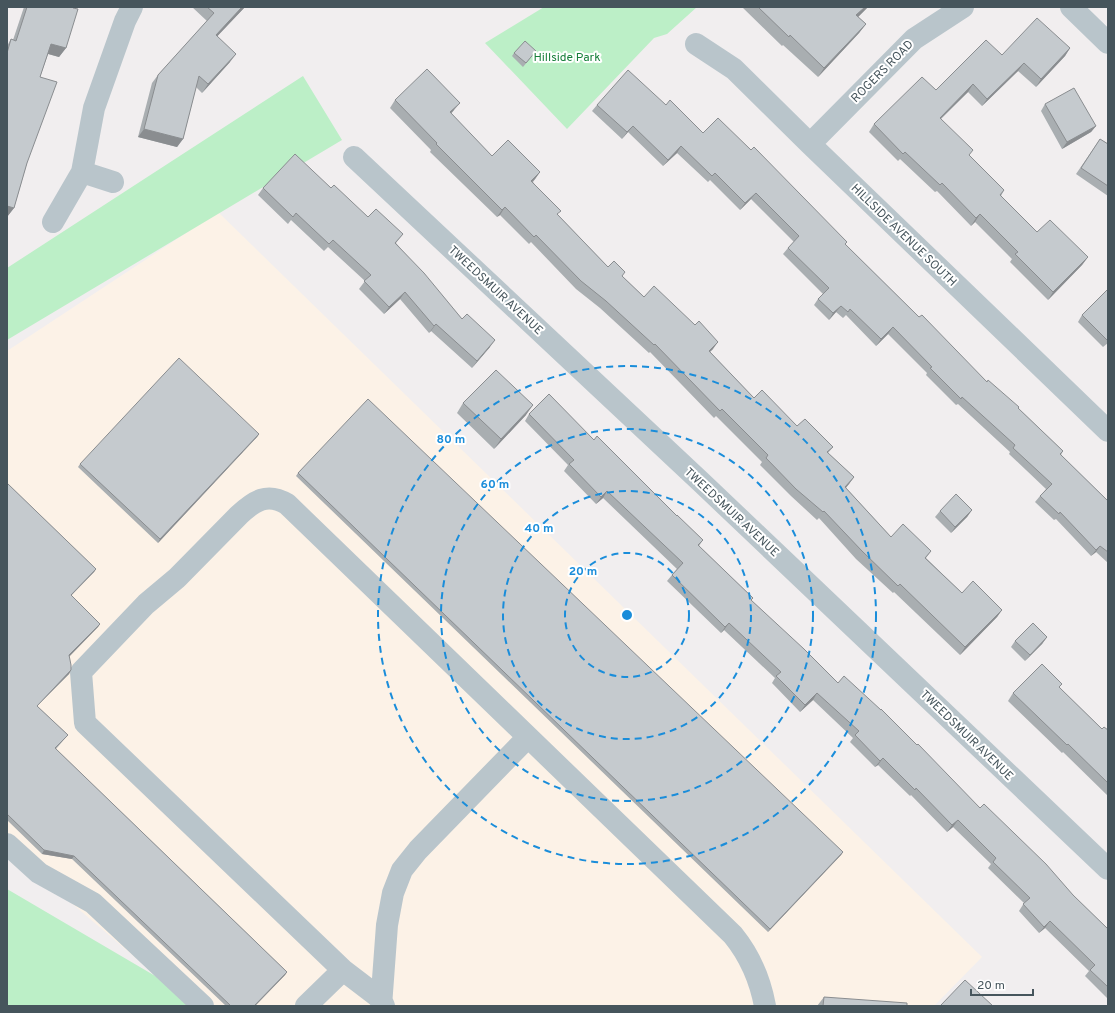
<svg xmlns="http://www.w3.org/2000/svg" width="1115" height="1013" viewBox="0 0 1115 1013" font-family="Overpass,sans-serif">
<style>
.commercial{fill:#fcf2e7}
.green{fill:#bcefc7}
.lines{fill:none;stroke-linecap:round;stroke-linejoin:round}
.minor{stroke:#b9c5cb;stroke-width:22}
.wall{fill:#a9aeb1}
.shaded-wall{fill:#8a8d90}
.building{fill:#c5cace;stroke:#8a8d90}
.ring{fill:none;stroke:#1a8dda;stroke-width:2;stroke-dasharray:7 5}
.labels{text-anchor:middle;stroke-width:4;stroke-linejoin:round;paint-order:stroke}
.park-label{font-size:12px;fill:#167e39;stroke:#fff}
.street-label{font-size:12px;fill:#46555c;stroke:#fff}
.centre{fill:#1a8dda;stroke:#fff;stroke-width:2}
.ring-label{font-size:12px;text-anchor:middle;font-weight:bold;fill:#1a8dda;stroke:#fff;stroke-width:4;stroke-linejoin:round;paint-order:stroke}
</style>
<rect width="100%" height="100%" fill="#f1eeef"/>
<path class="commercial" d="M218,212L982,957L934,1006H192L7,848V351Z"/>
<path class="green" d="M544,7H697L667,34L654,38L567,129L485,43Z
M303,76L342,140L7,340V268Z
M7,889L174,987L190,1006H7Z"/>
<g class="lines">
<path class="minor" d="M1071,7L1108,43
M696,44L734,69L810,144L1108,431
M810,144L914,39L963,7
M354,157L701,482L1108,869
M82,172L113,182
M53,222L82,172L94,108L125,21L132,7
M7,844L39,873L93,903L203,1006
M306,1006L343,970
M381,1006L387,925L393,893L402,870L418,850L528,737
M384,1006L381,999L343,970L85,723L81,672L146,604L177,578L239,515C254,501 267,492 287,504L733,935C750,956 760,979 765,1006"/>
</g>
<path class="wall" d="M24,7H74L66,48L59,57L48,54L40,77L27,163L14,208L7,217V46L11,39L13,40Z
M192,7H245L217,36L230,62L202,93L196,87L183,139L177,147L138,137L152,83L158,75L207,21Z
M742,7H825L826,8L827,7H868L858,17L866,24L859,33L818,77L783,45L782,46Z
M1070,48L1065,56L1036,87L1018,71L982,106L968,92L941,119L969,155L1004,190L1001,196L1037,232L1088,257L1082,265L1048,300L1010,262L1012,259L975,222L971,226L937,191L935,192L900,159L898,161L869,132L874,124L936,90L1002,55Z
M536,51L523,67L512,56L514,53Z
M395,100L454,110L451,114L492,156L540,172L533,182L558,215L608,267L622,276L644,297L713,349L710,352L754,398L797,426L833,447L828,453L854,477L846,488L891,537L931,551L926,558L962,593L1002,610L997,617L960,655L894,592L893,593L856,559L819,518L817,520L791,496L760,465L762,462L716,416L714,418L650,352L649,353L600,308L576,289L531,242L529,244L500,215L497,217L430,152L431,150L390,108Z
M1045,104L1096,126L1091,132L1062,149L1041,111Z
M597,105H666L703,133L845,244L919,317L987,382L1018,408L1063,451L1061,455L1108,501V563L1096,552L1091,556L1056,519L1054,520L1035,502L1040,496L1046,489L1009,454L1010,452L958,404L956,405L926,375L927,373L888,334L876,346L846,315L843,318L836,312L829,320L814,305L818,299L823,294L783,254L788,248L794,242L751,199L740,210L710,180L708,182L677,153L663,166L628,132L622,139L592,111Z
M1100,139L1108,144V196L1076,174Z
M263,188H331L368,217L403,234L396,243L462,319L490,347L472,368L431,331L429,333L400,299L384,314L359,289L365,281L328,247L324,251L291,220L288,224L258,195Z
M1108,289V343L1103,347L1078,322L1082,315Z
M463,403L526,415L494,449L457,413Z
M529,414L594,440L677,516L703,540L699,546L753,598L751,600L838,683L917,745L980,808L1073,895L1108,929V999L1085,976L1089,971L1045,928L1039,933L1019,911L1024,903L988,868L991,864L953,827L947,832L911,795L910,796L878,765L875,767L850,742L853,738L813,700L800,712L772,683L775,678L724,630L721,633L667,581L677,569L603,498L596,504L564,471L568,465L525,421Z
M259,434L257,437L158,543L78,467L80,464Z
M298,473L843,852L841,855L768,932L296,476Z
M7,483L96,569L94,572L71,596L100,624L98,627L69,656L71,670L69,674L37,706L68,735L56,749L287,972L285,975L255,1006H226L72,859L42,854L7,820Z
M972,510L967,517L951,533L935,517L940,511Z
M1047,637L1042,644L1025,661L1011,647L1015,641Z
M1059,687L1102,729L1108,730V796L1063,752L1062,753L1008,701L1013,693Z
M824,997L907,1006H817Z"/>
<path class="shaded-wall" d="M242,7H245L210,44L216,35Z
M865,7H868L850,25L856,15Z
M866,24L859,33L818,77L824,68Z
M51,44L66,48L59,57L45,53Z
M1070,48L1065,56L1036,87L1041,79Z
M236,54L230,62L202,93L208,84Z
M1024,63L1018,71L982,106L987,99Z
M973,84L968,92L934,125L940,118Z
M460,103L454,110L444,120L450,112Z
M633,126L628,132L622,139L627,132Z
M1096,126L1091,132L1062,149L1067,142Z
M144,129L183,139L177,147L138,137Z
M681,146L677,153L663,166L668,160Z
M540,172L535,179L526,188L531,181Z
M756,193L751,199L740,210L745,203Z
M7,206L14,208L7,217Z
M505,207L500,215L497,217L502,210Z
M980,214L975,222L971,226L976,218Z
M1088,257L1082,265L1048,300L1053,292Z
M405,292L400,299L384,314L389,307Z
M841,306L836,312L829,320L833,313Z
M436,324L431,331L429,333L434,326Z
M893,327L888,334L876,346L881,339Z
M495,340L490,347L472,368L477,361Z
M718,342L713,349L703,358L709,351Z
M533,405L526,415L494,449L501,439Z
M259,434L257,437L158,543L160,539Z
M854,477L849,484L840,494L845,487Z
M607,491L603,498L596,504L601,497Z
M972,510L967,517L951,533L955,527Z
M1100,546L1096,552L1091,556L1096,550Z
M96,569L94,572L68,598L71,595Z
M1002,610L997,617L960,655L965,647Z
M729,623L724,630L721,633L725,627Z
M100,624L98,627L67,659L69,655Z
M1047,637L1042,644L1025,661L1030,655Z
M71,670L69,674L34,709L37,706Z
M817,693L813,700L800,712L805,705Z
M883,758L878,765L875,767L880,761Z
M958,820L953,827L947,832L952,825Z
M44,850L74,856L72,859L42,854Z
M843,852L841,855L768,932L770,929Z
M1050,921L1045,928L1039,933L1044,927Z
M287,972L285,975L255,1006H254Z"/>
<path class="building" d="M27,7H74L73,8L78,9L66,48L51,44L40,77L57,82L27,163L14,208L7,206V53L11,39L16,41Z
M207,7H242L216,35L236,54L208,84L199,76L183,139L144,129L158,75L214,13Z
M758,7H825L826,8L827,7H865L856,15L866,24L824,68L790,35L789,37Z
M1037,18L1070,48L1041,79L1024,63L987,99L973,84L940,118L973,150L969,155L1004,190L1000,195L1037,232L1050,220L1088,257L1053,292L1015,254L1018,252L980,214L976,218L942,183L940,185L905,152L903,154L874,124L922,77L936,90L986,40L1002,55Z
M525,41L536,51L526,63L514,53Z
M427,69L460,103L450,112L492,156L508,140L540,172L531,181L561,211L557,214L608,267L614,261L625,272L622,276L644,297L654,286L695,325L699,321L718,342L709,351L754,398L762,390L797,426L805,419L833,447L827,452L854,477L845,487L891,537L903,524L931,551L925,558L962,593L973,581L1002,610L965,647L900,584L898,586L862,551L824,511L823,512L796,489L766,458L768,455L722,409L720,411L655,344L654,345L606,301L581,281L536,235L534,237L505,207L502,210L436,144L437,143L395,100Z
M628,70L666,105L670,100L703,133L718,118L751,150L754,147L847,242L845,244L919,317L922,315L987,382L988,380L1019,407L1018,408L1063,451L1060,454L1108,501V552L1100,546L1096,550L1060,512L1059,514L1040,496L1052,484L1013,448L1015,445L962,397L961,399L930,368L932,367L893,327L881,339L850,309L848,312L841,306L833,313L818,299L829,288L788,248L799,236L756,193L745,203L715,173L712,176L681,146L668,160L633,126L627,132L597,105Z
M1074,88L1096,126L1067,142L1045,104Z
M1100,139L1108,144V186L1081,168Z
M295,154L331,188L334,185L368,217L376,209L403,234L395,243L424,273L462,319L467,314L495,340L477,361L436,324L434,326L405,292L389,307L364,281L371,275L333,240L329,244L296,213L293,217L263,188Z
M1108,289V341L1082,315Z
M179,358L259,434L160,539L80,464Z
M496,370L533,405L501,439L463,403Z
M549,394L594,440L597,436L677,516V515L703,540L698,545L753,598L751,600L804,649L838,683L844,676L881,710V709L917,745L918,744L980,808L984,804L1046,864L1073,895L1108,929V987L1090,970L1095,965L1050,921L1044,927L1023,904L1030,898L993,862L996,858L958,820L952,825L916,788L915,790L883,758L880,761L855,735L859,731L817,693L805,705L776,676L781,672L729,623L725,627L672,575L683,563L607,491L601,497L569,464L574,460L529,414Z
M368,399L843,852L770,929L298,473Z
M7,483L96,569L71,595L100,624L69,655L71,665V670L37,706L68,735L55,748L287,972L254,1006H231L74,856L44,850L7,814Z
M956,494L972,510L955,527L940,511Z
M1033,623L1047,637L1030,655L1015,641Z
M1042,664L1062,684L1059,687L1102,729L1104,727L1108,730V783L1068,744L1067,745L1013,693Z
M965,980L993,1006H941V1005Z
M824,997L907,1003V1006H823Z"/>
<g class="ring">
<circle cx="627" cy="615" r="62"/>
<circle cx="627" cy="615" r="124"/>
<circle cx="627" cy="615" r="186"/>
<circle cx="627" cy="615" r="249"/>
</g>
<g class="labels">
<g class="park-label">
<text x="567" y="61">Hillside Park</text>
</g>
<g class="street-label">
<text transform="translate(882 71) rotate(-45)" y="4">ROGERS ROAD</text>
<text transform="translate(904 235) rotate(44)" y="4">HILLSIDE AVENUE SOUTH</text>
<text transform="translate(496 290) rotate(43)" y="4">TWEEDSMUIR AVENUE</text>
<text transform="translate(732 512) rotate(43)" y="4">TWEEDSMUIR AVENUE</text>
<text transform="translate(967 735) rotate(44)" y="4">TWEEDSMUIR AVENUE</text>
</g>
</g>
<circle cx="627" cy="615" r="6" class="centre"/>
<g class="ring-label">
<text x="451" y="443">80 m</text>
<text x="495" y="488">60 m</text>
<text x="539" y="532">40 m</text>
<text x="583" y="575">20 m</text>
</g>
<rect width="1115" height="1013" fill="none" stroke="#46555c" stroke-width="16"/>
<path d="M971 989v6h62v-6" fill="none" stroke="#46555c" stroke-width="2"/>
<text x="977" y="989" font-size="12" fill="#46555c" stroke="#ffffff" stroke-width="3" paint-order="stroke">20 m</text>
</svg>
